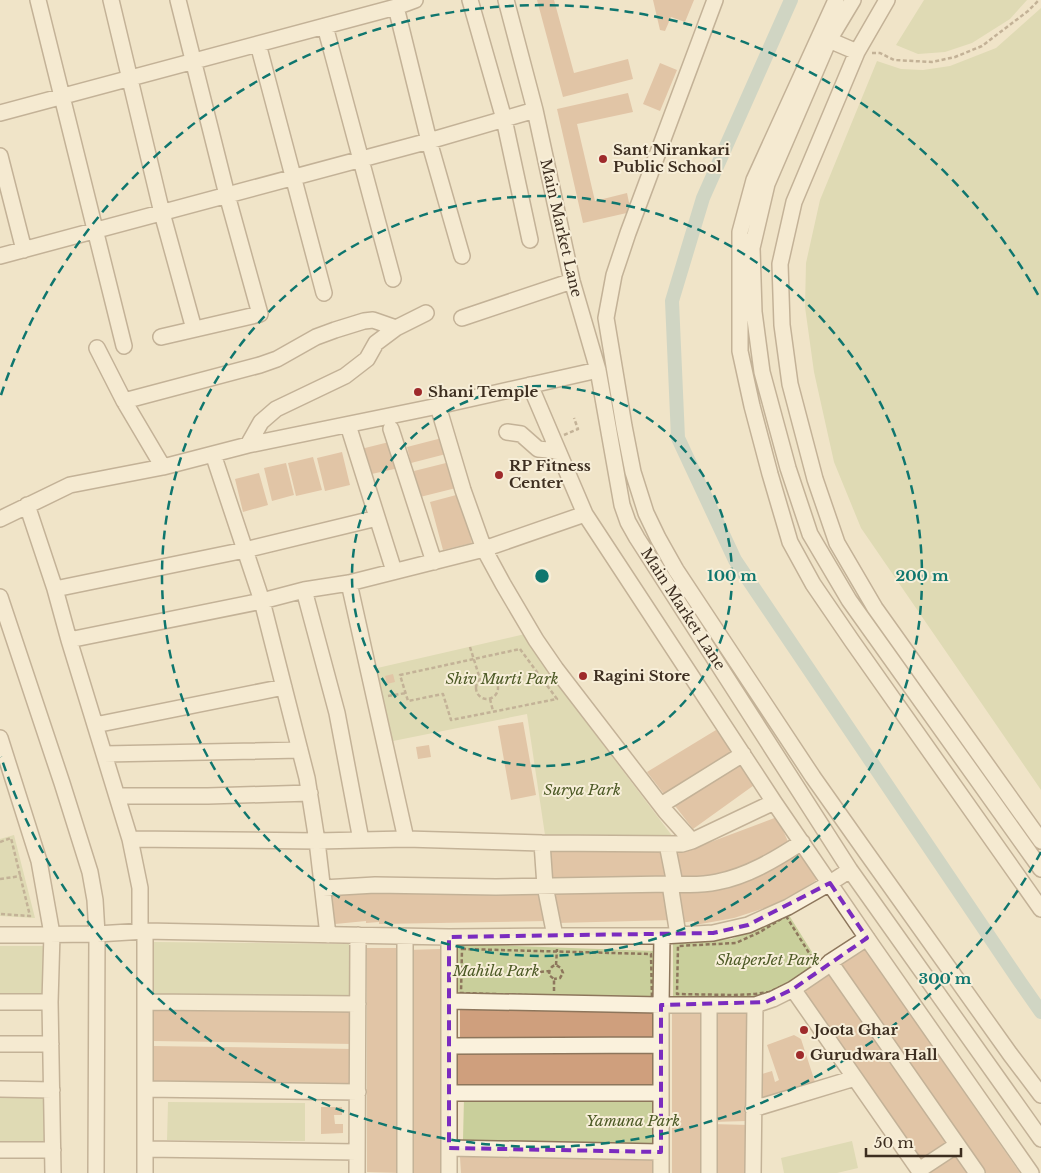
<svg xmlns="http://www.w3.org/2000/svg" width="1041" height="1173" viewBox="0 0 1041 1173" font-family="'Libre Baskerville',serif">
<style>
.green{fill:#c9cf9b}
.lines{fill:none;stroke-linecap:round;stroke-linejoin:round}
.canal{stroke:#a9c4bc;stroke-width:14}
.building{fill:#cf9f7d}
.minor-casing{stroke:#8d765c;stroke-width:18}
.path{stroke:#8d765c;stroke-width:2.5;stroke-dasharray:4 2.5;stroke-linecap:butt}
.minor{stroke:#faf1dc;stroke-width:15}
.marked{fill:none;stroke:#7b2cbf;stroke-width:4;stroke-dasharray:10 6;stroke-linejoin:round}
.ring{fill:none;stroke:#0f766e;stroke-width:2.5;stroke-dasharray:9 6}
.poi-dot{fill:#9e2a2b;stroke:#f7eed8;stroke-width:2}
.labels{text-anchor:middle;stroke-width:4;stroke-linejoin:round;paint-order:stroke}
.poi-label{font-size:15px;font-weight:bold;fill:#3d2e20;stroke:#f7eed8;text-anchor:start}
.street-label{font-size:15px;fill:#3d2e20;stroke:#f7eed8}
.park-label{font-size:15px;font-style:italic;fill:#4d5a26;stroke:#f7eed8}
.centre{fill:#0f766e;stroke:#f7eed8;stroke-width:2.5}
.ring-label{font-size:15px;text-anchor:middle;font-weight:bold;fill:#0f766e;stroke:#f7eed8;stroke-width:4;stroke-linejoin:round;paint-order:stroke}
</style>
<rect width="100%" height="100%" fill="#f0e4c8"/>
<path class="green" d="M924,0H1027L1010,19L972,43L945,52L918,54L896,45Z
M1041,8V790L861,528L834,462L814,372L805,307L806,263L820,200L877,61L901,69L923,70L950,66L996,48Z
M525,634L573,705L673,837L545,835L527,714L388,742L373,669Z
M14,835L35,918L0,916V839Z
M787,912L820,965L790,986L754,997L728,999L673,997V943L731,939L760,927Z
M154,942L349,944V998L153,996Z
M458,944L655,951L656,1001L457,995Z
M0,946H43L44,997H0Z
M0,1094L46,1095L47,1141H0Z
M464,1098L656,1099L655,1144L463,1140Z
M168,1102L305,1103V1141L167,1140Z
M852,1141L858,1168L837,1173H784L781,1158Z"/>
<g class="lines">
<path class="canal" d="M791,0L703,198L672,301L678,438L735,560L1020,982L1041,1012"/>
</g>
<path class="building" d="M537,0H554L574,73L628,59L633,79L563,97Z
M653,0H694L685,22L671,17L665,31L660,30Z
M660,63L677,70L660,111L643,104Z
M628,93L633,112L577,124L595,201L627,193L631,212L583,223L557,109Z
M442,438L446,454L411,463L407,447Z
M393,441L399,468L367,475L361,449Z
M342,452L350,485L325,491L317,458Z
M313,457L322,490L296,496L288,463Z
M450,462L456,488L420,497L414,471Z
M286,463L294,495L272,501L264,468Z
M259,473L268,505L243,512L235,479Z
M460,494L472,543L443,550L430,502Z
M393,674L395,682L387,684L385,676Z
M523,722L536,795L511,800L498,726Z
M716,730L737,756L667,798L647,772Z
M429,745L431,757L418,759L416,747Z
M739,759L757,783L693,829L672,802Z
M777,817L790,846L715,879L680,882L675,854L687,851L686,849L699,844L700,846Z
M664,848L669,882L549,883L548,849Z
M798,849L818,879L798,892L768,907L734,918L695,925L694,921L680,923L674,888L699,887Z
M669,888L673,920L557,923L553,890Z
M544,889L547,921L379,924V922L366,923V921L335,924L331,890Z
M367,948H402V1173L367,1172Z
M864,948L1020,1173H980L837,967Z
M440,949L442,1173H409L407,950Z
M831,970L952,1144L923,1164L802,991Z
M153,1005L355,1008L354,1044L153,1041Z
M672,1007L707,1009V1173H672Z
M460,1008H529V1011H543V1009L656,1011V1041L460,1043Z
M711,1008H746L747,1121L712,1122Z
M794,1035L801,1039L816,1085L761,1103L762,1074L772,1071L775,1082L779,1080L767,1045Z
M152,1046L354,1049L353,1086L152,1082Z
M458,1049L658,1050V1085L458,1084Z
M321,1107H342V1115H334L335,1124H343V1133L321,1134Z
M711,1124L749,1125L747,1173H711Z
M956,1149L972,1173H930L927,1169Z
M460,1157H654V1173H461Z"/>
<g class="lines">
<defs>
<path id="minor" d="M38,0L124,346
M111,0L162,213L194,329
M470,0L504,119L530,240
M506,0L535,110L572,281L598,370L622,505L628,522L637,538L850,870L1041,1139
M715,0L628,233L614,275L606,318L624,426L633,472L646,513L658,538L676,570L813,777L866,852L1010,1054L1041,1095
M836,0L754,180L740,232V351L752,406L770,474L790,542L813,584L852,641L1041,909
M853,0L829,40L767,184L752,248L754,312L762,372L788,468L810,534L849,600L1041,869
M887,0L857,52L794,202L780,264L782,325L790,384L815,479L837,543L875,608L1041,841
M396,7L429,141L462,256
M325,26L393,279
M829,40L857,52
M258,44L324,293
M0,113L396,7L415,0
M0,156L24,250
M0,256L429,141L535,110
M462,318L572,281
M161,337L260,314L227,195L178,0
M97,348L124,401L163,467
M530,385L585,514L774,802L871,944L1031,1173
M124,401L260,365L277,359L316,337L335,330L364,321L373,320L396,328L426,313
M438,406L463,490L484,549L503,584L536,640L556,669L666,812L692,841
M348,425L394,571
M391,429L434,562
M507,432L521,434L538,449L558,451
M248,445L261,422L276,409L345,376L367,359L376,343L396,328
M213,454L262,601L304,590L349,583L484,549L585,514
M27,505L55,589L69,640L130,839L140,888V927L145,931V1173
M0,519L70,485L163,467L248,445L438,406L598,370
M349,583L406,839
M55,589L245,550L377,518
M304,590L337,713L361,840
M0,597L62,783L90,872L95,900L97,934L96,1173
M69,640L262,601L307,778L317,841L328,935
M95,725L284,687
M0,738L39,861L52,934L50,1002L53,1173
M104,754L300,750
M117,796H208L310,793
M661,805L743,754
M130,839L317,841L406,839L542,843L682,844L692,841L774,802
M542,843L545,886L555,936
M667,844L675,884H670L678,935
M675,884C689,885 703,885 717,882C748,876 776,859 802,842
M323,888L375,885L496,887L670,884
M0,935L97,934L145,931L449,937L555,936H662L713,933L748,925L788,907L830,883L850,870
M405,937V1173
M830,962L977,1173
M793,989L921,1173
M449,1001L661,1005L662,936
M0,1002H50
M146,1002L358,1004
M709,1005V1173
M0,1044H51
M449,1046L661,1045
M0,1089L52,1090
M145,1089L358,1092
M449,1093H661
M753,1109L855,1078
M449,1148L661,1152
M145,1149L357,1152
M0,1150H53
M919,1170L957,1145
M357,1173L358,935
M449,1173V937
M661,1173V1005H755L773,999L793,989L824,968L830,962L867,938
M753,1173L755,1005"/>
</defs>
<use href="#minor" class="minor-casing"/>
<path class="path" d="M872,53H880L894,60L932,62L955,57L982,46L1028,11L1039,0
M564,435L578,429L574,418
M470,647L480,679
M520,649L557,699L451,720L443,694L408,701L400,675Z
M476 688a11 11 0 1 1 22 0a11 11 0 1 1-22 0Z
M388,696L406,693
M490,699L493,711
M0,842L11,838L30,916L0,914
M0,879L21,876
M786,916L816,964L790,983L769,992L755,994L734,995L677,994L678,946L736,943L760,932Z
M462,949L651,954L652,999L461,993Z
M556,965L557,949
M540,972L549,971
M554,991V979L549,975C549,970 551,966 556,965L561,968L563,973L560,978L554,979"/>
<use href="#minor" class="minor"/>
</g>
<path d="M0 0H1041V1173H0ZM830,883L867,938L793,989L766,1002L661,1005V1152L449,1148V937L713,933L748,925Z" fill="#f0e4c8" fill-opacity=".55" fill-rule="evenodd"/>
<path class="marked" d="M830,883L867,938L793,989L766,1002L661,1005V1152L449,1148V937L713,933L748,925Z"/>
<g class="ring">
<circle cx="542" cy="576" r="190"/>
<circle cx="542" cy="576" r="380"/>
<path d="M1041 852A570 570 0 0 1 1 757M1 395A570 570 0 0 1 1041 300"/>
</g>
<g class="poi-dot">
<circle cx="603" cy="159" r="5"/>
<circle cx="418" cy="392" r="5"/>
<circle cx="499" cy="475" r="5"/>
<circle cx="583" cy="676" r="5"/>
<circle cx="804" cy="1030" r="5"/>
<circle cx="800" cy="1055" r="5"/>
</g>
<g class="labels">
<g class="poi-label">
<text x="613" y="155">Sant Nirankari<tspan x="613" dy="17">Public School</tspan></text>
<text x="428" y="397">Shani Temple</text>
<text x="509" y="471">RP Fitness<tspan x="509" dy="17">Center</tspan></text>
<text x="593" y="681">Ragini Store</text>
<text x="814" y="1035">Joota Ghar</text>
<text x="810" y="1060">Gurudwara Hall</text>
</g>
<g class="street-label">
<text transform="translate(561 228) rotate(77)" y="5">Main Market Lane</text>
<text transform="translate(683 609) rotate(57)" y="5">Main Market Lane</text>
</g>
<g class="park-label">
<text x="502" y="684">Shiv Murti Park</text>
<text x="582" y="795">Surya Park</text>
<text x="768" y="965">ShaperJet Park</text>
<text x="496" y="976">Mahila Park</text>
<text x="633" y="1126">Yamuna Park</text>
</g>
</g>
<circle cx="542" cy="576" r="8" class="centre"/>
<g class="ring-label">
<text x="732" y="581">100 m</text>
<text x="922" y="581">200 m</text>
<text x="945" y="984">300 m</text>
</g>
<path d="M866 1148v8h95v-8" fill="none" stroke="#3d2e20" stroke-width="2.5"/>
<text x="874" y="1148" font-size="15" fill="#3d2e20" stroke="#f7eed8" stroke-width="4" paint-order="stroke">50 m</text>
</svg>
